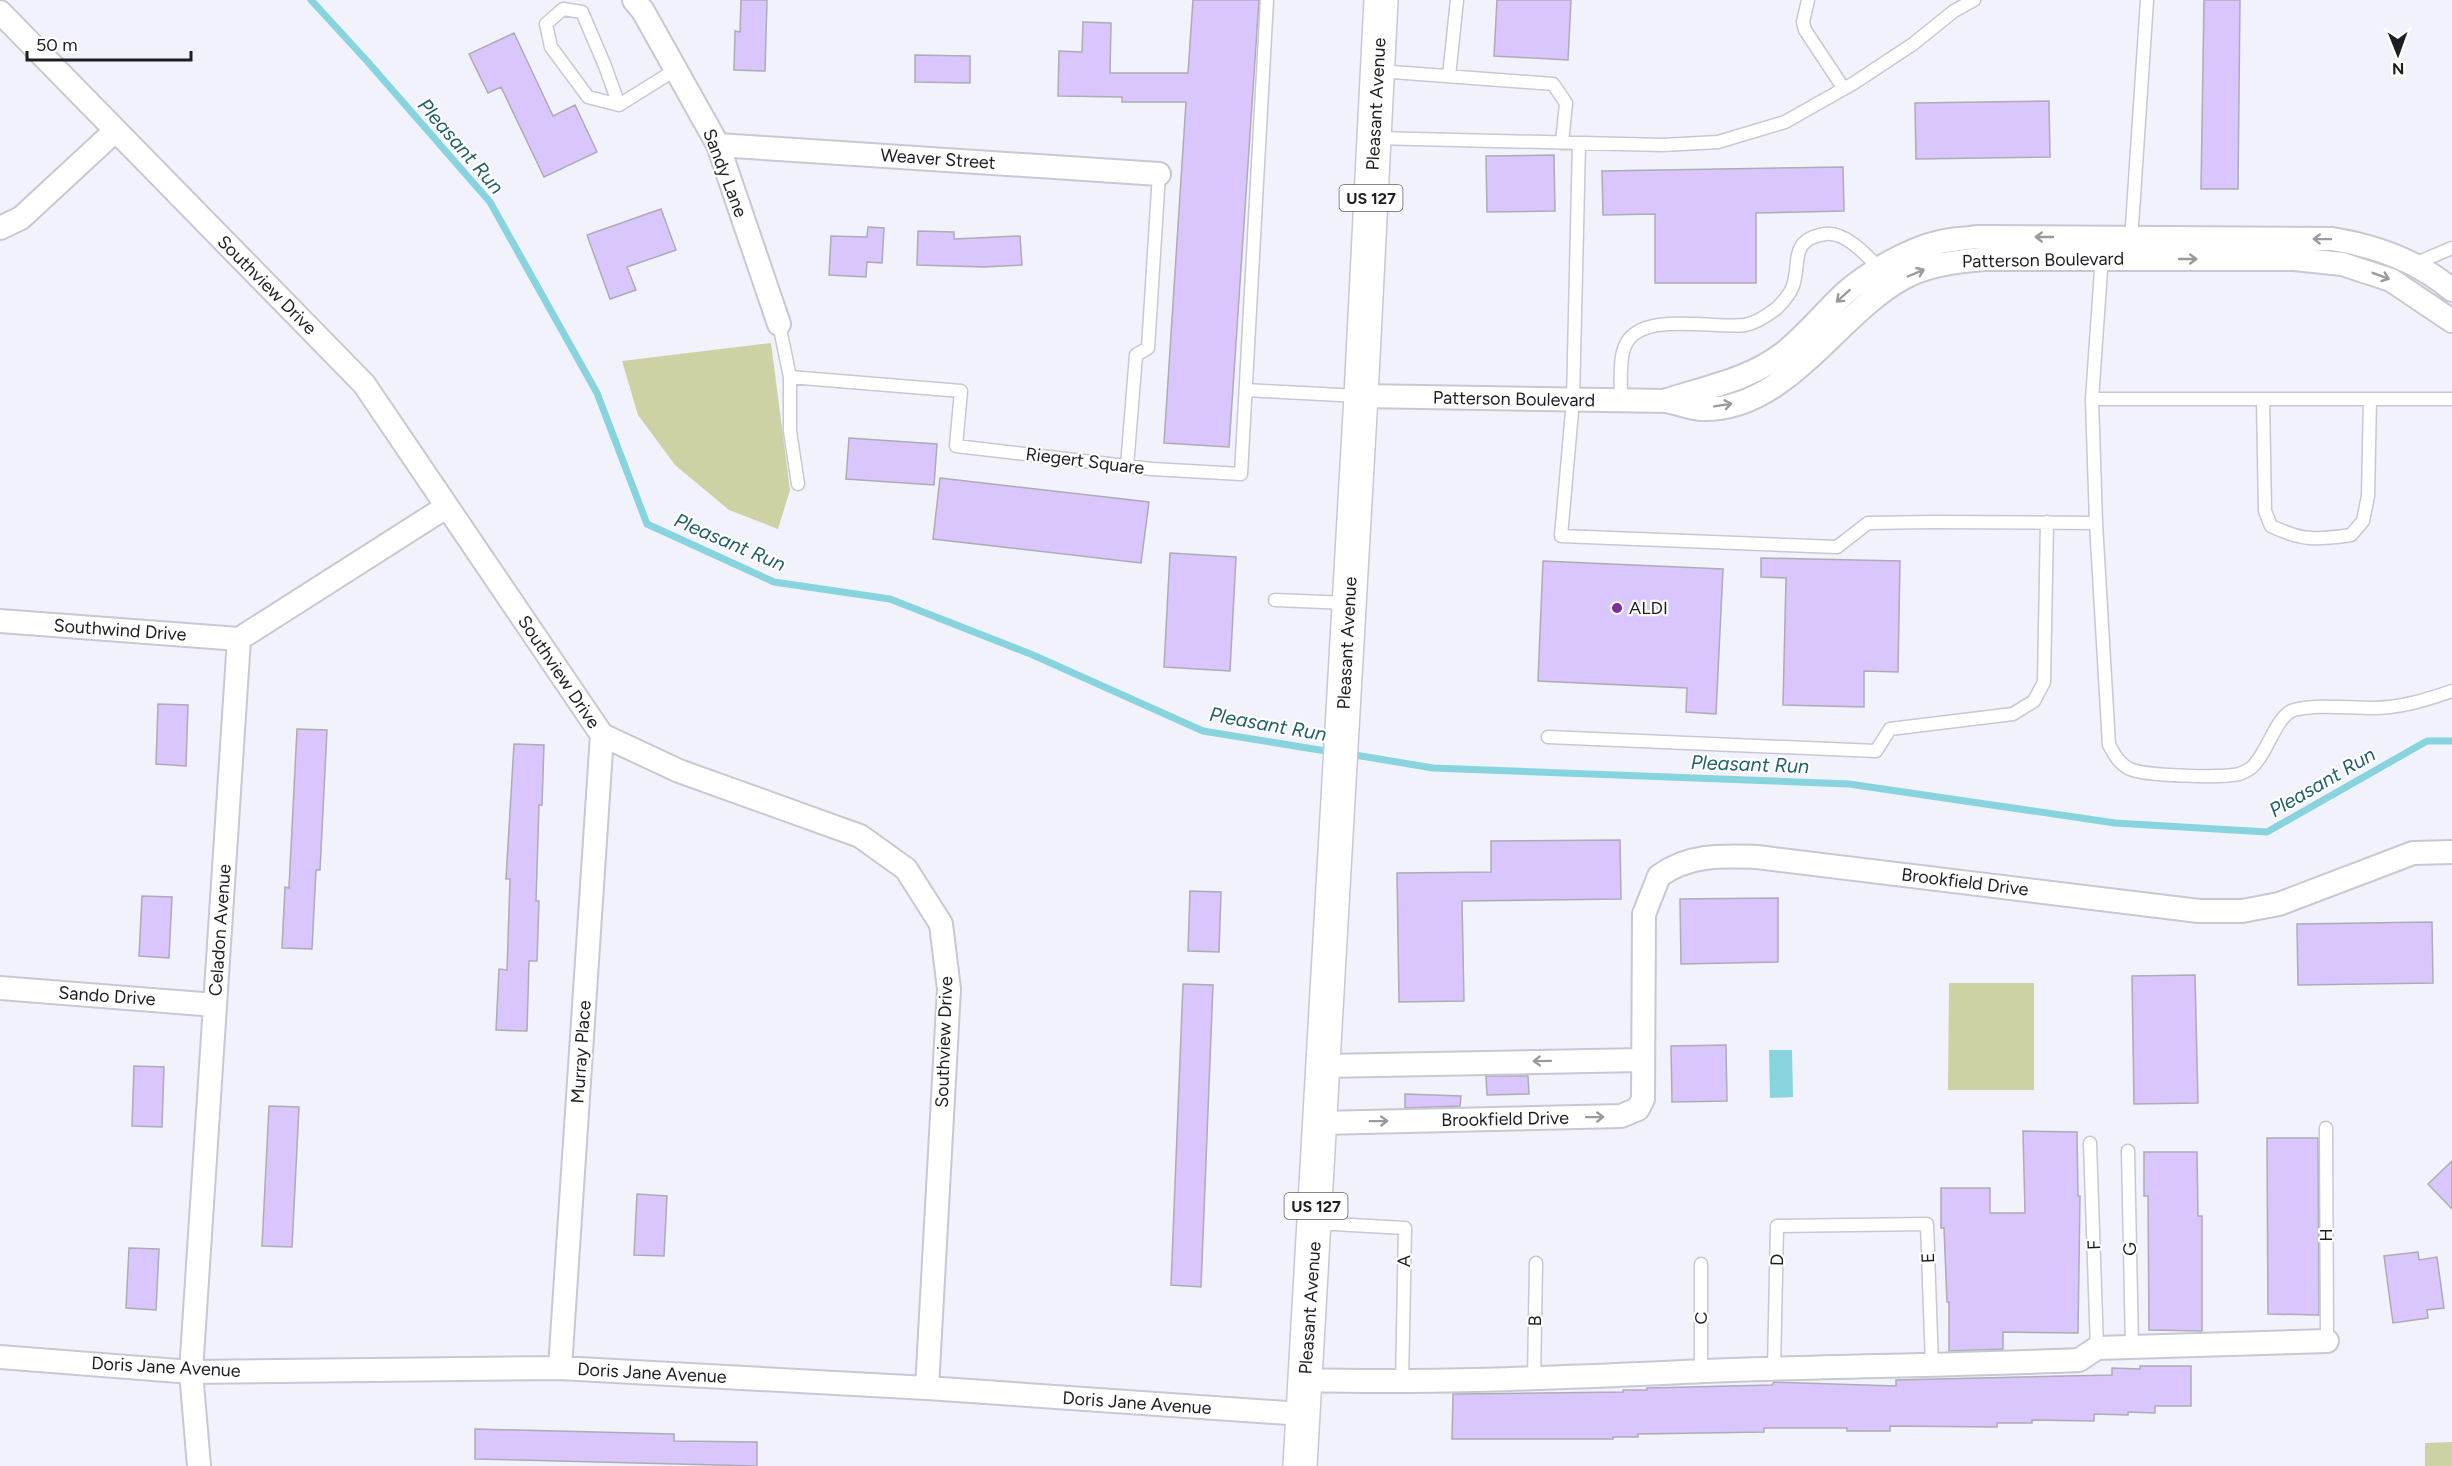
<svg xmlns="http://www.w3.org/2000/svg" width="2452" height="1466" viewBox="0 0 2452 1466" font-family="Figtree,sans-serif">
<style>
.green{fill:#ced1a4}
.water{fill:#87d3de}
.lines{fill:none;stroke-linecap:round;stroke-linejoin:round}
.stream{stroke:#87d3de;stroke-width:7}
.building{fill:#d9c6fc;stroke:#aeabb4;stroke-width:1.5}
.lane-casing{stroke:#c7c8d1;stroke-width:15}
.street-casing{stroke:#c7c8d1;stroke-width:26}
.primary-casing{stroke:#c7c8d1;stroke-width:36}
.lane{stroke:#fff;stroke-width:12}
.street{stroke:#fff;stroke-width:22}
.primary{stroke:#fff;stroke-width:33}
.oneway{stroke:#999a9b}
.poi-dot{fill:#7a2ea0;stroke:#fff;stroke-width:2}
.labels{text-anchor:middle;stroke-width:4.5;stroke-linejoin:round;paint-order:stroke}
.shield{fill:#fff;stroke:#616264;stroke-width:1.5}
.shield-label{font-size:16px;font-weight:bold;fill:#1d1e21}
.street-label{font-size:18px;fill:#1d1e21;stroke:#fff}
.poi-label{font-size:18px;fill:#1d1e21;stroke:#fff;text-anchor:start}
.water-label{font-size:20px;font-style:italic;fill:#216068;stroke:#fff}
</style>
<rect width="100%" height="100%" fill="#f1f2fc"/>
<path class="green" d="M771,343L790,490L778,529L729,510L675,465L638,415L622,361Z
M1949,983H2034V1090H1948Z
M2452,1442V1466H2425V1443Z"/>
<path class="water" d="M1769,1050H1792L1793,1097L1770,1098Z"/>
<g class="lines">
<path class="stream" d="M311,0L367,61L490,202L597,393L647,524L774,582L890,599L1033,655L1203,731L1332,752
M1349,754L1433,768L1849,784L2115,823L2267,832L2427,741H2452"/>
</g>
<path class="building" d="M741,0H767L765,71L734,70L735,31L740,32Z
M1193,0H1259L1229,447L1164,443L1186,102H1122V97L1058,96L1059,51L1082,52L1083,22L1111,23L1110,73H1188Z
M1497,0H1571L1568,60L1494,56Z
M2204,0H2240L2238,189H2201Z
M514,33L553,116L575,105L597,152L544,177L501,87L488,93L469,54Z
M915,55L970,56V83L915,82Z
M2049,101L2050,157L1916,159L1915,103Z
M1554,155L1555,211L1487,212L1486,156Z
M1843,167L1844,211L1756,213V283H1655V214L1603,215L1602,171Z
M661,209L676,250L627,267L636,290L610,299L587,235Z
M868,227L884,228L882,263L867,262L866,277L829,275L831,236L867,237Z
M918,231L954,232V239L1020,236L1022,265L984,267L917,265Z
M849,438L937,444L934,485L846,479Z
M940,478L1149,502L1141,563L933,539Z
M1170,553L1236,557L1230,671L1164,667Z
M1761,558L1900,561L1898,672L1864,671V707L1783,705L1786,578L1761,577Z
M1543,561L1723,569L1716,714L1686,712L1687,688L1538,681Z
M158,704L188,705L186,766L156,764Z
M297,729L327,730L320,870H316L312,949L282,948L285,887L289,888Z
M514,744L544,745L542,805H539L536,901H539L537,961H529L527,1031L496,1030L499,969L507,970L510,879H506Z
M1620,840L1621,899L1462,901L1464,1001L1399,1002L1397,873L1491,872V841Z
M1190,891L1221,892L1219,952L1188,951Z
M142,896L172,897L169,958L139,956Z
M1778,898V962L1681,964L1680,899Z
M2432,922L2433,983L2298,985L2297,924Z
M2195,975L2198,1103L2134,1104L2132,976Z
M1183,984L1213,985L1201,1287L1171,1285Z
M1726,1045L1727,1101L1672,1102L1671,1046Z
M134,1066L164,1067L162,1127L132,1126Z
M1486,1076H1528L1529,1094L1487,1095Z
M1405,1094L1461,1096L1460,1106L1405,1108Z
M269,1106L299,1107L292,1247L262,1246Z
M2023,1131L2077,1132L2078,1196H2080L2078,1333L2003,1332V1349L1949,1351V1302H1947L1944,1228H1941V1188H1990V1213H2025Z
M2267,1138H2318L2319,1315L2268,1314Z
M2144,1152H2197L2198,1216H2202V1331L2149,1330L2148,1196H2144Z
M2452,1161V1209L2428,1184Z
M637,1194L667,1196L664,1256L634,1255Z
M129,1248L159,1249L156,1310L126,1308Z
M2418,1252L2419,1260L2437,1257L2444,1308L2427,1310L2428,1318L2393,1323L2384,1256Z
M2140,1366H2191V1406H2155V1413L2128,1412V1415L2094,1414V1421L2032,1420V1423H1997V1427L1890,1426V1431H1847V1428H1764V1432L1638,1434V1437H1613V1439H1452L1453,1394L1623,1392V1390H1647V1388L1772,1385L1774,1382L1896,1386V1380L2112,1375V1368L2140,1369Z
M475,1429L674,1434V1441L757,1442V1466L475,1459Z"/>
<g class="lines">
<defs>
<path id="lane" d="M1808,0L1803,22L1805,30L1844,89
M1379,71L1553,84L1566,103L1562,143
M1449,76L1457,0
M619,105L605,66L582,12L563,9L546,24L551,47L588,97L619,105L675,70
M1375,138L1663,145L1718,142L1785,122L1854,83L1913,44L1954,11L1974,0
M1579,143L1573,400L1561,536L1837,547L1868,523L1932,522L2096,523L2092,399L2102,256
M2131,241L2147,0
M2414,264L2452,248
M779,324L790,377V431L798,484
M790,377L961,391L956,446L1152,469L1241,474L1267,0
M1246,390L1358,396
M2092,399H2452
M2263,399L2265,511L2271,526C2303,541 2316,540 2351,535L2363,521L2368,496L2370,399
M1621,400C1621,386 1619,358 1625,346C1640,310 1713,329 1745,325C1756,323 1768,315 1777,308C1783,302 1790,294 1793,286C1801,261 1789,240 1825,234C1846,231 1868,257 1881,270
M1127,466L1136,355L1148,348L1159,174
M2096,523L2109,745C2115,755 2119,764 2130,769C2144,776 2223,778 2239,774C2242,773 2248,770 2251,768C2267,755 2276,715 2294,710C2319,704 2346,708 2372,708C2400,708 2426,700 2452,691
M1275,600L1348,603
M1548,737L1876,751L1890,729L2013,714L2034,701L2044,682L2047,522
M2326,1128L2327,1341
M2090,1143L2097,1348
M2128,1151L2132,1347
M1315,1223L1405,1228L1402,1383
M1774,1369L1777,1226L1927,1224L1932,1366
M1701,1372V1264
M1534,1380L1536,1263"/>
<path id="street" d="M634,0L643,11L718,145L779,324
M0,12L364,384L602,735L679,771L860,836L906,869L941,924L949,989L927,1388
M718,145L1159,174
M0,228L21,218L115,131
M1361,396L1666,401C1677,403 1690,408 1702,409C1789,411 1838,310 1909,275C1933,264 1959,261 1985,259H2294L2342,264L2391,280L2452,321
M1667,400C1708,387 1751,379 1785,352C1806,335 1824,313 1844,294C1867,273 1909,249 1940,242C1951,239 1964,239 1976,237L2332,239C2376,246 2418,261 2452,290
M0,621L239,639
M239,639L446,507
M0,988L215,1005
M1324,1066L1642,1060
M1320,1123L1621,1116L1638,1109L1643,1099L1644,914L1659,876C1690,854 1721,856 1757,857L2199,911H2242L2279,904L2413,853L2452,852
M0,1357L191,1372L560,1368L927,1388L1302,1414
M560,1368L602,735
M1305,1380C1447,1384 1588,1376 1730,1370C1847,1366 1963,1365 2079,1360L2097,1348L2327,1341
M199,1466L191,1372L239,639"/>
<path id="primary" d="M1300,1466L1361,396L1381,0"/>
</defs>
<use href="#lane" class="lane-casing"/>
<use href="#street" class="street-casing"/>
<use href="#primary" class="primary-casing"/>
<use href="#lane" class="lane"/>
<use href="#street" class="street"/>
<use href="#primary" class="primary"/>
</g>
<defs><path id="oneway-shaft" d="M-6 0H5M1.5-3L5.5 0L1.5 3" fill="none" stroke-width="1.6" stroke-linecap="round" stroke-linejoin="round" transform="scale(1.5)"/></defs>
<g class="oneway">
<use href="#oneway-shaft" transform="translate(2044 237) rotate(180)"/>
<use href="#oneway-shaft" transform="translate(2322 239) rotate(-179)"/>
<use href="#oneway-shaft" transform="translate(2188 259)"/>
<use href="#oneway-shaft" transform="translate(1916 273) rotate(-23)"/>
<use href="#oneway-shaft" transform="translate(2381 276) rotate(21)"/>
<use href="#oneway-shaft" transform="translate(1843 296) rotate(138)"/>
<use href="#oneway-shaft" transform="translate(1723 405) rotate(-9)"/>
<use href="#oneway-shaft" transform="translate(1542 1061) rotate(179)"/>
<use href="#oneway-shaft" transform="translate(1595 1117) rotate(-1)"/>
<use href="#oneway-shaft" transform="translate(1379 1121) rotate(-1)"/>
</g>
<circle class="poi-dot" cx="1617" cy="608" r="6"/>
<g class="labels">
<g class="shield">
<rect x="1339.5" y="185" width="63" height="26" rx="4.5"/>
<rect x="1284.5" y="1193" width="63" height="26" rx="4.5"/>
</g>
<g class="shield-label">
<text x="1371" y="204">US 127</text>
<text x="1316" y="1212">US 127</text>
</g>
<g class="street-label">
<text transform="translate(1376 104) rotate(-87)" y="6">Pleasant Avenue</text>
<text transform="translate(938 159) rotate(4)" y="6">Weaver Street</text>
<text transform="translate(725 173) rotate(69)" y="6">Sandy Lane</text>
<text transform="translate(2043 260) rotate(-1)" y="6">Patterson Boulevard</text>
<text transform="translate(267 285) rotate(45)" y="6">Southview Drive</text>
<text transform="translate(1514 399) rotate(1)" y="6">Patterson Boulevard</text>
<text transform="translate(1085 461) rotate(7)" y="6">Riegert Square</text>
<text transform="translate(120 630) rotate(4)" y="6">Southwind Drive</text>
<text transform="translate(1347 643) rotate(-87)" y="6">Pleasant Avenue</text>
<text transform="translate(559 672) rotate(56)" y="6">Southview Drive</text>
<text transform="translate(1965 882) rotate(7)" y="6">Brookfield Drive</text>
<text transform="translate(220 930) rotate(-86)" y="6">Celadon Avenue</text>
<text transform="translate(107 996) rotate(4)" y="6">Sando Drive</text>
<text transform="translate(944 1042) rotate(-88)" y="6">Southview Drive</text>
<text transform="translate(581 1052) rotate(-86)" y="6">Murray Place</text>
<text transform="translate(1505 1119) rotate(-1)" y="6">Brookfield Drive</text>
<text transform="translate(2326 1235) rotate(-90)" y="6">H</text>
<text transform="translate(2094 1245) rotate(-92)" y="6">F</text>
<text transform="translate(2130 1249) rotate(-91)" y="6">G</text>
<text transform="translate(1928 1258) rotate(-92)" y="6">E</text>
<text transform="translate(1777 1260) rotate(-89)" y="6">D</text>
<text transform="translate(1404 1261) rotate(-89)" y="6">A</text>
<text transform="translate(1310 1308) rotate(-86)" y="6">Pleasant Avenue</text>
<text transform="translate(1701 1318) rotate(-90)" y="6">C</text>
<text transform="translate(1535 1321) rotate(-89)" y="6">B</text>
<text transform="translate(166 1367) rotate(3)" y="6">Doris Jane Avenue</text>
<text transform="translate(652 1373) rotate(3)" y="6">Doris Jane Avenue</text>
<text transform="translate(1137 1403) rotate(4)" y="6">Doris Jane Avenue</text>
</g>
<g class="poi-label">
<text x="1629" y="614">ALDI</text>
</g>
<g class="water-label">
<text transform="translate(461 146) rotate(49)" y="7">Pleasant Run</text>
<text transform="translate(730 542) rotate(23)" y="7">Pleasant Run</text>
<text transform="translate(1268 724) rotate(10)" y="7">Pleasant Run</text>
<text transform="translate(1750 764) rotate(2)" y="7">Pleasant Run</text>
<text transform="translate(2322 782) rotate(-30)" y="7">Pleasant Run</text>
</g>
</g>
<g transform="translate(2398 54) rotate(179)" stroke="#ffffff" stroke-width="4.5" paint-order="stroke">
<path d="M0-4.5L10 22L0 15L-10 22Z" fill="#1d1e21"/>
<text y="-9" font-size="16" font-weight="bold" text-anchor="middle" fill="#1d1e21">N</text>
</g>
<path d="M27 51v9h164v-9" fill="none" stroke="#1d1e21" stroke-width="3"/>
<text x="36" y="51" font-size="18" fill="#1d1e21" stroke="#ffffff" stroke-width="4.5" paint-order="stroke">50 m</text>
</svg>
